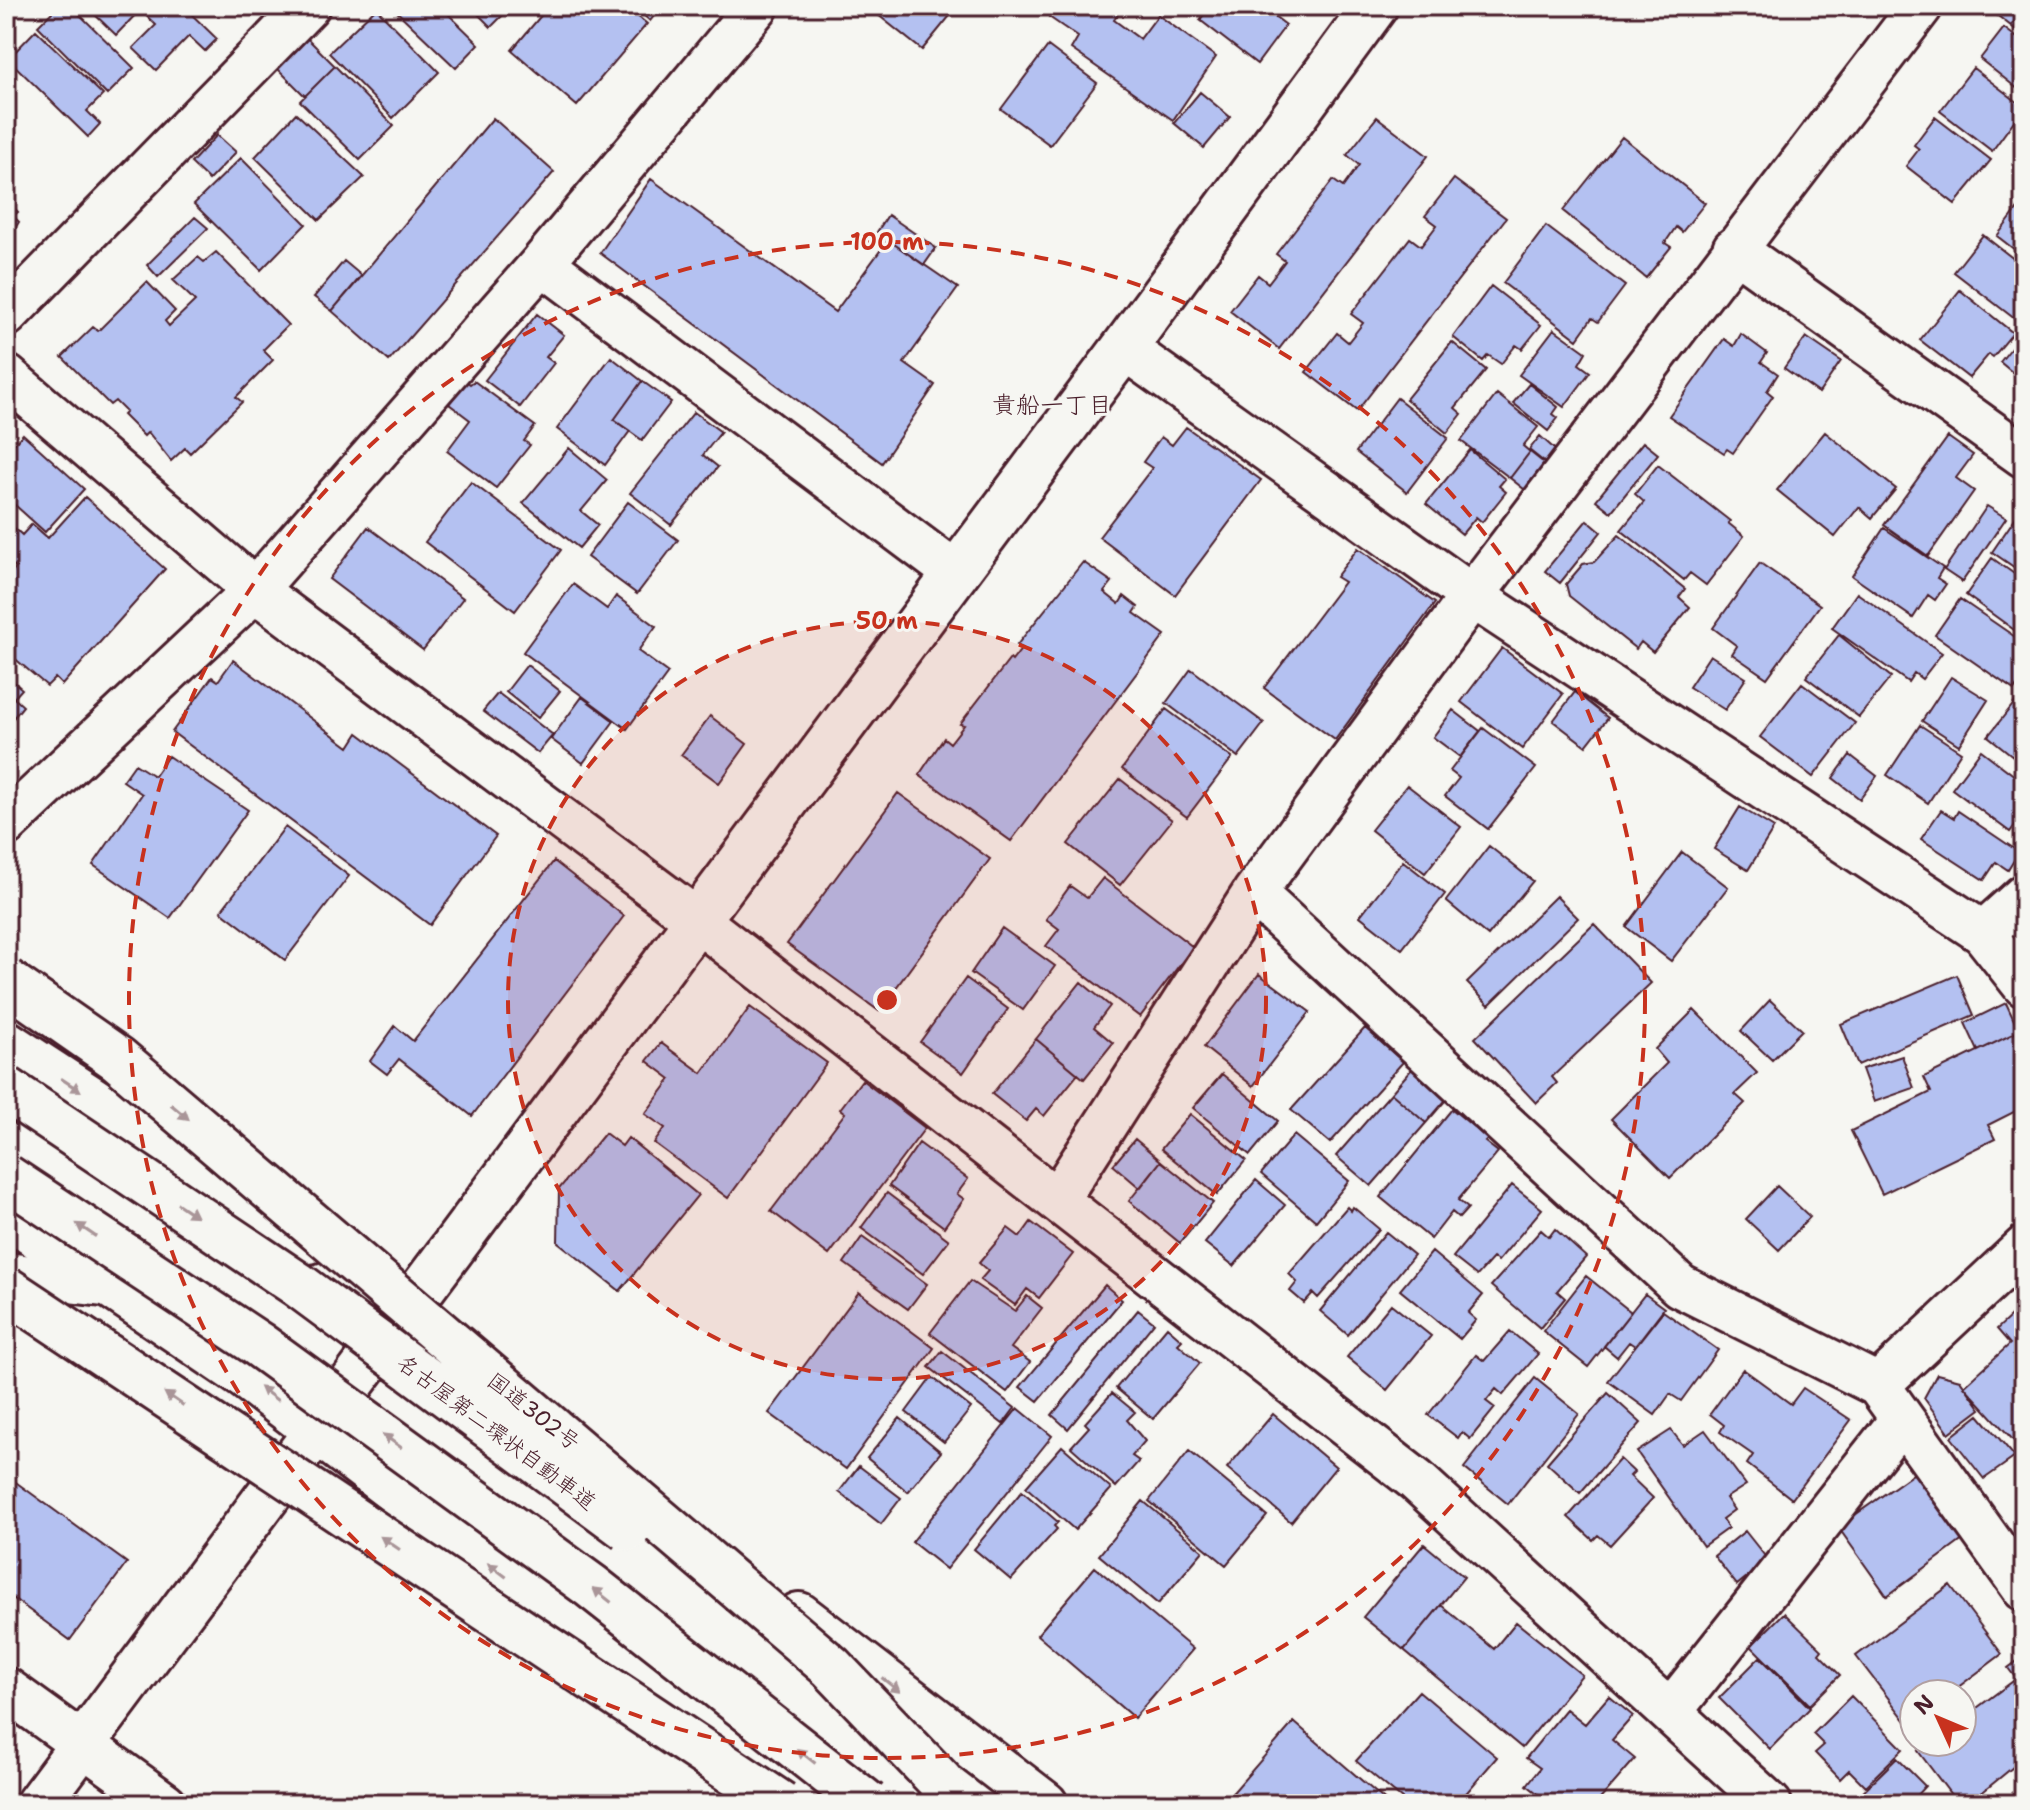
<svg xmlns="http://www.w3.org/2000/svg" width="2030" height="1810" viewBox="0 0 2030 1810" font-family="'Shantell Sans','Klee One',sans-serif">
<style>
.building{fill:#b4c1f1;stroke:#4a1f2b;stroke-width:2}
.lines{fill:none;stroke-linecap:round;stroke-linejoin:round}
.minor-casing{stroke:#4a1f2b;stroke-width:48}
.tertiary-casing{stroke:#4a1f2b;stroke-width:50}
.trunk-casing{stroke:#4a1f2b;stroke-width:50}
.minor{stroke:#f6f6f2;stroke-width:42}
.tertiary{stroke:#f6f6f2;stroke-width:44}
.trunk{stroke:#f6f6f2;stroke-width:44}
.motorway-bridge-casing{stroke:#4a1f2b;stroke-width:50;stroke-linecap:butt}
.motorway-bridge{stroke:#f6f6f2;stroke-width:44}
.oneway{fill:#a99598}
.ring{fill:none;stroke:#c8321e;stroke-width:4;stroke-dasharray:14 10}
.labels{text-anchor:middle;stroke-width:6;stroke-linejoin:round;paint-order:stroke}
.street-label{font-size:22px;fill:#4a1f2b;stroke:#f6f6f2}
.neighbourhood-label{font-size:24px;fill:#4a1f2b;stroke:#f6f6f2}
.centre{fill:#c8321e;stroke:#f6f6f2;stroke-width:4}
.ring-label{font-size:24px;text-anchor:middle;font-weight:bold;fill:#c8321e;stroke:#f6f6f2;stroke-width:6;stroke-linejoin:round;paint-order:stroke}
</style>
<rect width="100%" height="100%" fill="#f6f6f2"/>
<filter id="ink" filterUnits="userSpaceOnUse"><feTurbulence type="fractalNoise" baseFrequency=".0125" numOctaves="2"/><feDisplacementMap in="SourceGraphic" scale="16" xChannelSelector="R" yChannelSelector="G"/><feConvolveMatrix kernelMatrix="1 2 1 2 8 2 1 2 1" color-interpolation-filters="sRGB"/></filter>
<g filter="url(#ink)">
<path class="building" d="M58,6H71L134,68L107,95L38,26Z
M86,6H183L217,39L205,51L189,36L156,70L133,48L156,25L140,10L116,35Z
M440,6L479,44L456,68L392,7Z
M470,6H512L491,27Z
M549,6H625L647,24L577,106L512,50Z
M633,6H662L650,21Z
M875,6H958L922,50L872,10Z
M1056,6H1123L1114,20L1140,39L1158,15L1216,57L1173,120L1071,49L1078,37L1049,17Z
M1210,6H1261L1286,25L1257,64L1200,20Z
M1985,6H2024V8L2011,26Z
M376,8L439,72L393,118L329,53Z
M2024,8V36L2011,26Z
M2004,28L2024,43V94L1980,59Z
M36,30L103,95L87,111L100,124L88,137L8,59Z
M306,37L335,66L305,96L276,67Z
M1048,46L1097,83L1050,145L1001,109Z
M335,66L394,126L360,160L300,101Z
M1973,68L2024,107L1992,151L1940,111Z
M1200,92L1230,117L1204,148L1174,123Z
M296,113L364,177L319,220L255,157Z
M1377,117L1428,156L1279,349L1230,311L1258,275L1268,283L1285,261L1276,254L1333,180L1343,187L1359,165L1347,155Z
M1935,117L1991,160L1955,204L1906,166L1919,149L1914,145Z
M493,118L554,172L389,361L332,311Z
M217,135L236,152L209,180L191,163Z
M1622,137L1705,203L1682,232L1676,227L1665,243L1671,247L1646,278L1563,211Z
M241,158L306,224L261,270L194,204Z
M651,179L835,312L888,240L958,288L904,363L935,385L882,463L600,253Z
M1454,179L1506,218L1357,411L1306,372L1337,333L1348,342L1363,323L1351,314L1410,238L1421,246L1437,225L1425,216Z
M6,200L18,212L13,216L19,222L7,241L11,245L6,251Z
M2024,201V257L1997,236Z
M888,215L936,248L924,265L877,232Z
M195,217L208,228L158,277L147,265Z
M1546,226L1625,286L1598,322L1592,318L1577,339L1503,283Z
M1983,235L2024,267V326L1954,272Z
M216,252L288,325L263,350L273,360L236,397L242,402L190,453L185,448L171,461L148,432L144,436L123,415L126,412L115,401L110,405L62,357L93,327L98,331L147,282L175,311L165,321L169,326L195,301L173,280L198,257L204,262Z
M344,261L362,276L332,311L314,297Z
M1491,286L1541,325L1522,349L1516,345L1501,364L1488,355L1483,361L1453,337Z
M1960,290L2013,333L1993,357L1989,354L1969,378L1920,340Z
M537,314L564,335L546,357L554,363L520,407L485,380Z
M1554,329L1586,352L1579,364L1590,372L1564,407L1519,375Z
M2024,332V382L2000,362Z
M1741,334L1767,353L1761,362L1778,374L1767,391L1773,396L1733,453L1727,449L1724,453L1669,416L1724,339L1734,346Z
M1806,337L1841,361L1819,393L1784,368Z
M1452,342L1486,370L1455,408L1462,414L1447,433L1406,399Z
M611,357L642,381L614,420L630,431L605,465L557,429Z
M466,381L470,384L474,381L535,426L524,441L530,445L496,488L447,451L470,420L449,404Z
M642,381L671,402L642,440L614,420Z
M1529,384L1558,407L1553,414L1558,418L1548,431L1513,403Z
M1497,394L1538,427L1523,446L1530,452L1510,478L1461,441Z
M1397,398L1448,438L1407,492L1356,452Z
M694,412L721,432L703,455L718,467L671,525L630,493Z
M1186,427L1261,480L1175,595L1099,537L1152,468L1143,462L1161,437L1172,445Z
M1825,432L1896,489L1872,518L1859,507L1835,537L1777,490Z
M23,434L84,489L45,532L6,497V453Z
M1540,436L1560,454L1549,466L1529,450Z
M1948,437L1973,455L1956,478L1974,491L1928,556L1884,525Z
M1643,442L1658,454L1611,512L1596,500Z
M569,448L607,480L581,511L598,525L579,548L523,503Z
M1470,450L1505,479L1499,486L1506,492L1482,522L1476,517L1462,534L1426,504Z
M1530,452L1554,471L1534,497L1510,478Z
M1658,465L1730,521L1728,523L1744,536L1706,585L1690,573L1684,580L1621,530L1644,502L1635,494Z
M471,482L561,550L515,611L425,542Z
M85,497L165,569L62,685L55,678L47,686L6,651V580L16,568L6,559V531L11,525L22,535L32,524L48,538Z
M628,502L678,540L637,594L587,557Z
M2024,505V574L1992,552Z
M1987,506L2006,518L1962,582L1944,570Z
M1587,520L1601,532L1560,583L1545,571Z
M368,527L463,598L423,650L329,579Z
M1884,528L1943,568L1937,578L1946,584L1935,600L1928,595L1913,618L1852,576Z
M1619,535L1685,589L1679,597L1690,607L1653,652L1641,642L1636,649L1569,596L1566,584L1583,564L1594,562Z
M1358,548L1435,603L1335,740L1264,688L1344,582L1336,577Z
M1992,558L2024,581V637L1966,595Z
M1083,562L1112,582L1104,592L1119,604L1124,596L1138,607L1134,613L1165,635L1011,841L919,775L944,738L950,743L964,725L960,724L1010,659L1012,661L1022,648L1017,645Z
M1760,563L1820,605L1767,678L1732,654L1737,646L1713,628Z
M573,584L607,609L616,596L656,626L638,651L668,673L627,729L523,652Z
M1857,593L1942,653L1922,679L1914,673L1908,682L1832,628Z
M1960,599L2024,643V676L2014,690L1935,635Z
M1839,635L1891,677L1859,717L1806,677Z
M1502,648L1563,694L1522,749L1461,702Z
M1710,655L1746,678L1725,710L1689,687Z
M233,660L349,747L358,733L496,836L430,925L172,732L212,677L218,681Z
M527,665L560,691L538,718L506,692Z
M1191,669L1264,723L1238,757L1166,703Z
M6,675L22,689L14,698L23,706L6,727Z
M1951,677L1988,700L1959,745L1922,721Z
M1802,683L1855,723L1813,777L1760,737Z
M1575,692L1608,718L1586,746L1553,721Z
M498,693L553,735L538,753L483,711Z
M582,697L614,721L583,763L551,739Z
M2016,701L2024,707V765L1988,736Z
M1166,709L1232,758L1187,817L1122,769Z
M1453,710L1480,731L1460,757L1433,737Z
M710,716L747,744L719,783L681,755Z
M1920,725L1961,752L1928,803L1887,775Z
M1483,728L1536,768L1488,829L1445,796L1459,778L1450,771Z
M1981,750L2024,783V813L2010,832L1952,789Z
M1850,755L1877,776L1860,799L1833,778Z
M168,756L248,810L170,918L93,865L142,794L123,781L135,764L154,776Z
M1120,779L1172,820L1120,885L1068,844Z
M1407,785L1461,827L1425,873L1371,830Z
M898,793L990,859L879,1011L787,944Z
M1740,807L1774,828L1748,870L1714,849Z
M1941,810L1954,818L1958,811L2019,852L2008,870L1996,862L1984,880L1921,839Z
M285,827L349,876L285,960L221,911Z
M1489,846L1533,881L1488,936L1446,901Z
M1682,852L1728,887L1671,961L1626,927Z
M554,861L624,916L472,1116L399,1059L387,1074L370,1061L395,1026L413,1041Z
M1403,861L1445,894L1402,949L1360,916Z
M1103,878L1193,947L1140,1017L1046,946L1059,929L1046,919L1070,886L1087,898Z
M1556,896L1578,918L1489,1005L1467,983Z
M1594,924L1651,983L1552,1077L1557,1083L1536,1103L1475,1038Z
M1002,928L1055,966L1023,1010L971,973Z
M1259,974L1310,1012L1253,1086L1204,1047Z
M1957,975L1974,1015L1858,1065L1841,1024Z
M966,978L1008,1009L963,1073L920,1042Z
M1081,982L1110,1006L1094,1027L1113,1043L1084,1079L1036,1039Z
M1770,1000L1802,1030L1772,1060L1741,1031Z
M2006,1003L2019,1031L1978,1051L1965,1023Z
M750,1007L827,1063L728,1198L654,1143L665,1128L645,1114L671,1079L647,1061L661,1043L702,1073Z
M1694,1010L1757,1073L1735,1094L1745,1103L1670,1178L1611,1119L1667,1063L1655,1049Z
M1365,1028L1403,1062L1330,1143L1291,1110Z
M2021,1030L2024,1107L1988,1125L1995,1139L1882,1194L1851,1131L1931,1092L1924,1077Z
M1036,1039L1078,1074L1044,1116L1036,1109L1026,1121L992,1094Z
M1902,1056L1914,1088L1874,1102L1862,1069Z
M1417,1063L1451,1094L1426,1123L1391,1093Z
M1222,1074L1278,1121L1250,1155L1193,1108Z
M862,1080L925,1128L829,1255L771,1211L845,1113L840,1109Z
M1391,1093L1426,1123L1371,1186L1336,1156Z
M1452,1109L1488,1139L1485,1142L1498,1152L1458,1200L1468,1208L1459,1218L1452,1212L1431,1239L1380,1197Z
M1190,1114L1246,1160L1217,1195L1161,1149Z
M605,1133L622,1146L628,1138L698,1195L620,1291L558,1242L559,1189Z
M1294,1135L1349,1181L1316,1221L1261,1174Z
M1135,1139L1161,1161L1140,1188L1113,1165Z
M919,1143L968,1179L957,1194L964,1199L944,1227L889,1186Z
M1161,1161L1213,1203L1180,1243L1129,1201Z
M1256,1180L1285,1205L1234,1266L1205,1243Z
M1512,1185L1542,1209L1498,1261L1493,1258L1477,1276L1453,1257Z
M1777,1186L1810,1217L1779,1250L1746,1219Z
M887,1193L949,1240L923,1274L861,1228Z
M1347,1207L1351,1211L1353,1207L1379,1229L1318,1298L1313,1293L1304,1303L1290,1291L1297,1282L1289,1274Z
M1031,1222L1073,1254L1039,1298L1027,1289L1015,1305L980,1280L988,1271L979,1263L1008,1228L1020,1237Z
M1555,1229L1586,1257L1557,1291L1565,1298L1540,1328L1491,1286L1541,1230L1549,1237Z
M1386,1232L1414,1255L1348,1335L1320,1311Z
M862,1237L927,1284L908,1309L844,1263Z
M1432,1252L1483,1295L1468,1313L1476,1320L1460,1339L1400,1290Z
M1586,1276L1631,1312L1588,1367L1543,1331Z
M970,1281L1015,1311L1027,1296L1042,1308L1011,1348L1030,1362L1007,1392L930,1333Z
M1105,1285L1122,1300L1038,1401L1020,1387Z
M859,1292L934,1348L846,1469L769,1413Z
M1645,1294L1664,1308L1635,1346L1629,1342L1617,1357L1604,1346Z
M1391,1304L1431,1336L1387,1390L1347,1357Z
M2024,1304V1451H2023L1964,1386L2010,1344L1997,1329Z
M1138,1310L1154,1323L1068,1429L1052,1415Z
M1663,1311L1718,1350L1681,1401L1670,1394L1655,1415L1608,1381Z
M1167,1327L1182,1340L1178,1344L1200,1363L1153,1419L1116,1388Z
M1510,1331L1538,1354L1503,1395L1496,1389L1486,1401L1495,1408L1470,1439L1462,1432L1458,1438L1428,1415L1476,1355L1484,1361Z
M942,1351L1015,1408L1003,1424L929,1367Z
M1743,1369L1791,1404L1803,1388L1851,1420L1792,1499L1747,1464L1753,1455L1720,1432L1724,1425L1710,1414Z
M1937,1374L1960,1380L1981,1409L1949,1433L1924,1398Z
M932,1377L971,1408L944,1442L906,1412Z
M1535,1378L1579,1414L1508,1504L1464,1468Z
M1112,1393L1135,1412L1127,1420L1145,1441L1132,1456L1139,1461L1116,1487L1071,1447L1089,1427L1085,1423Z
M1608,1393L1641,1423L1580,1493L1547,1463Z
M1018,1408L1052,1436L946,1569L912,1542Z
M1273,1414L1336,1467L1291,1522L1227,1468Z
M1979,1415L2015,1457L1984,1479L1951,1437Z
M900,1418L941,1452L908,1492L867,1458Z
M1671,1430L1683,1445L1705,1430L1746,1485L1726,1498L1734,1510L1722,1519L1728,1528L1703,1546L1637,1452Z
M1062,1446L1111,1489L1075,1530L1026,1487Z
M1189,1451L1267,1516L1226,1565L1149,1501Z
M1620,1459L1634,1472L1630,1476L1653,1498L1610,1545L1598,1535L1593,1540L1568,1517Z
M859,1466L901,1498L881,1524L839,1492Z
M1916,1472L1964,1539L1887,1596L1838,1527Z
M6,1475L127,1563L70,1640L6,1593Z
M1022,1491L1058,1522L1054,1526L1057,1529L1011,1580L974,1549Z
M1143,1501L1203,1551L1158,1604L1099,1555Z
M1745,1531L1768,1560L1737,1585L1714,1556Z
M1424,1544L1464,1577L1404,1650L1363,1617Z
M1095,1567L1193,1649L1134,1718L1037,1635Z
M1950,1585L2002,1654L1949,1694H1914V1721L1909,1725L1856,1656Z
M1441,1605L1494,1649L1516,1622L1582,1675L1522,1748L1404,1650Z
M1784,1613L1822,1650L1819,1654L1840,1675L1810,1705L1751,1646Z
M2024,1656V1689L2008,1668Z
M1760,1657L1810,1708L1770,1749L1719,1698Z
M2016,1679L2024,1690V1747L2020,1750L2024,1758L1968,1804H1958L1918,1751L1930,1742H1962V1719Z
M1419,1691L1497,1757L1457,1804H1408L1356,1761Z
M1609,1696L1633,1716L1612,1740L1635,1759L1596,1804H1551L1527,1785L1540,1768L1526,1758L1566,1709L1585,1724Z
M1851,1696L1903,1749L1865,1786L1849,1770L1840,1779L1815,1753L1824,1745L1813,1734Z
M1294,1722L1389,1804H1237L1229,1797Z
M1897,1758L1925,1786L1914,1798L1919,1804H1850Z"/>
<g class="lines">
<defs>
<path id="minor" d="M1734,249L2024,456
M542,263L955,573
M6,315L308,6
M1124,348L1472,596L1983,933L2024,985
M6,376L255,590L697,920L1416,1480L1770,1804
M6,824L255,590L542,263L757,6
M1254,893L1680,1286L1878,1385L2024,1589
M1983,933L2024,896
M1057,1200L1254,893L1472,596L1921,6
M6,1274L112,1286
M1878,1385L2024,1248
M6,1689L165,1804
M1670,1712L1902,1419"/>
<path id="tertiary" d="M38,1804L1124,348L1375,6"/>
<path id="trunk" d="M6,1043L309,1241
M6,1215L243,1375L804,1804
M799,1615L1045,1804"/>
</defs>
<use href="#minor" class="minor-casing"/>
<use href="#tertiary" class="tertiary-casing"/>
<use href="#trunk" class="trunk-casing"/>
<use href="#minor" class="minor"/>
<use href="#tertiary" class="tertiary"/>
<use href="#trunk" class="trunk"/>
<defs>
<path id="motorway-bridge" d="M6,981L118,1059L831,1667L941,1782
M6,1089L297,1284L628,1529
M6,1177L258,1344L591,1586L868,1804
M6,1289L781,1804"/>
</defs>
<use href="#motorway-bridge" class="motorway-bridge-casing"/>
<use href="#motorway-bridge" class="motorway-bridge"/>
</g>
<defs><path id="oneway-solid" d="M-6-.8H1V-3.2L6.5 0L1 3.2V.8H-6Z" transform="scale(2)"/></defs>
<g class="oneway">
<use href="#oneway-solid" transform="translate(71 1085) rotate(33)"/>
<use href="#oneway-solid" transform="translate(180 1112) rotate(40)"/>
<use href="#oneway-solid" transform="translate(187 1210) rotate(34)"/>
<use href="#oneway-solid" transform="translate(86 1230) rotate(-146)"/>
<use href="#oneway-solid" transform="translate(269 1394) rotate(-143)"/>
<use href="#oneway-solid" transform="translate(174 1399) rotate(-146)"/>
<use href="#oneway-solid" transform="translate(392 1441) rotate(-144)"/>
<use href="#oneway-solid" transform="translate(390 1543) rotate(-146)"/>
<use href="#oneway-solid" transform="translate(497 1570) rotate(-143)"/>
<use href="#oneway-solid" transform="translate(602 1595) rotate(-142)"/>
<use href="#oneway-solid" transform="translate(891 1685) rotate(38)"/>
<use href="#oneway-solid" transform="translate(806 1756) rotate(-142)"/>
</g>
</g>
<circle cx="887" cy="1000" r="379" fill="#c8321e" fill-opacity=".12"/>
<g class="ring">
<circle cx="887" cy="1000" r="379"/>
<circle cx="887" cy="1000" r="758"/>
</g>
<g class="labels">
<g class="street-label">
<text transform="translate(534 1411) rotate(38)" y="8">国道302号</text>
<text transform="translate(497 1432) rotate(37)" y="8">名古屋第二環状自動車道</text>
</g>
<g class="neighbourhood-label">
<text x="1052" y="413">貴船一丁目</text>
</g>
</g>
<circle cx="887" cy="1000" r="12" class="centre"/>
<g class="ring-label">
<text x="887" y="250">100 m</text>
<text x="887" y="629">50 m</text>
</g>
<rect width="2030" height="1810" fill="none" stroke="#f6f6f2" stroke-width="32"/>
<rect x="16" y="16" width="1998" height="1778" fill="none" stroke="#4a1f2b" stroke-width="3" filter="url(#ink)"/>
<g transform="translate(1938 1718) rotate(314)"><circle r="38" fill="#f6f6f2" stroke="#b1a0a2" stroke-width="2"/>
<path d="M0-6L14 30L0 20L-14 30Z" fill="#c8321e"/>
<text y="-12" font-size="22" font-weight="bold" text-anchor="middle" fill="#4a1f2b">N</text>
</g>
</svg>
